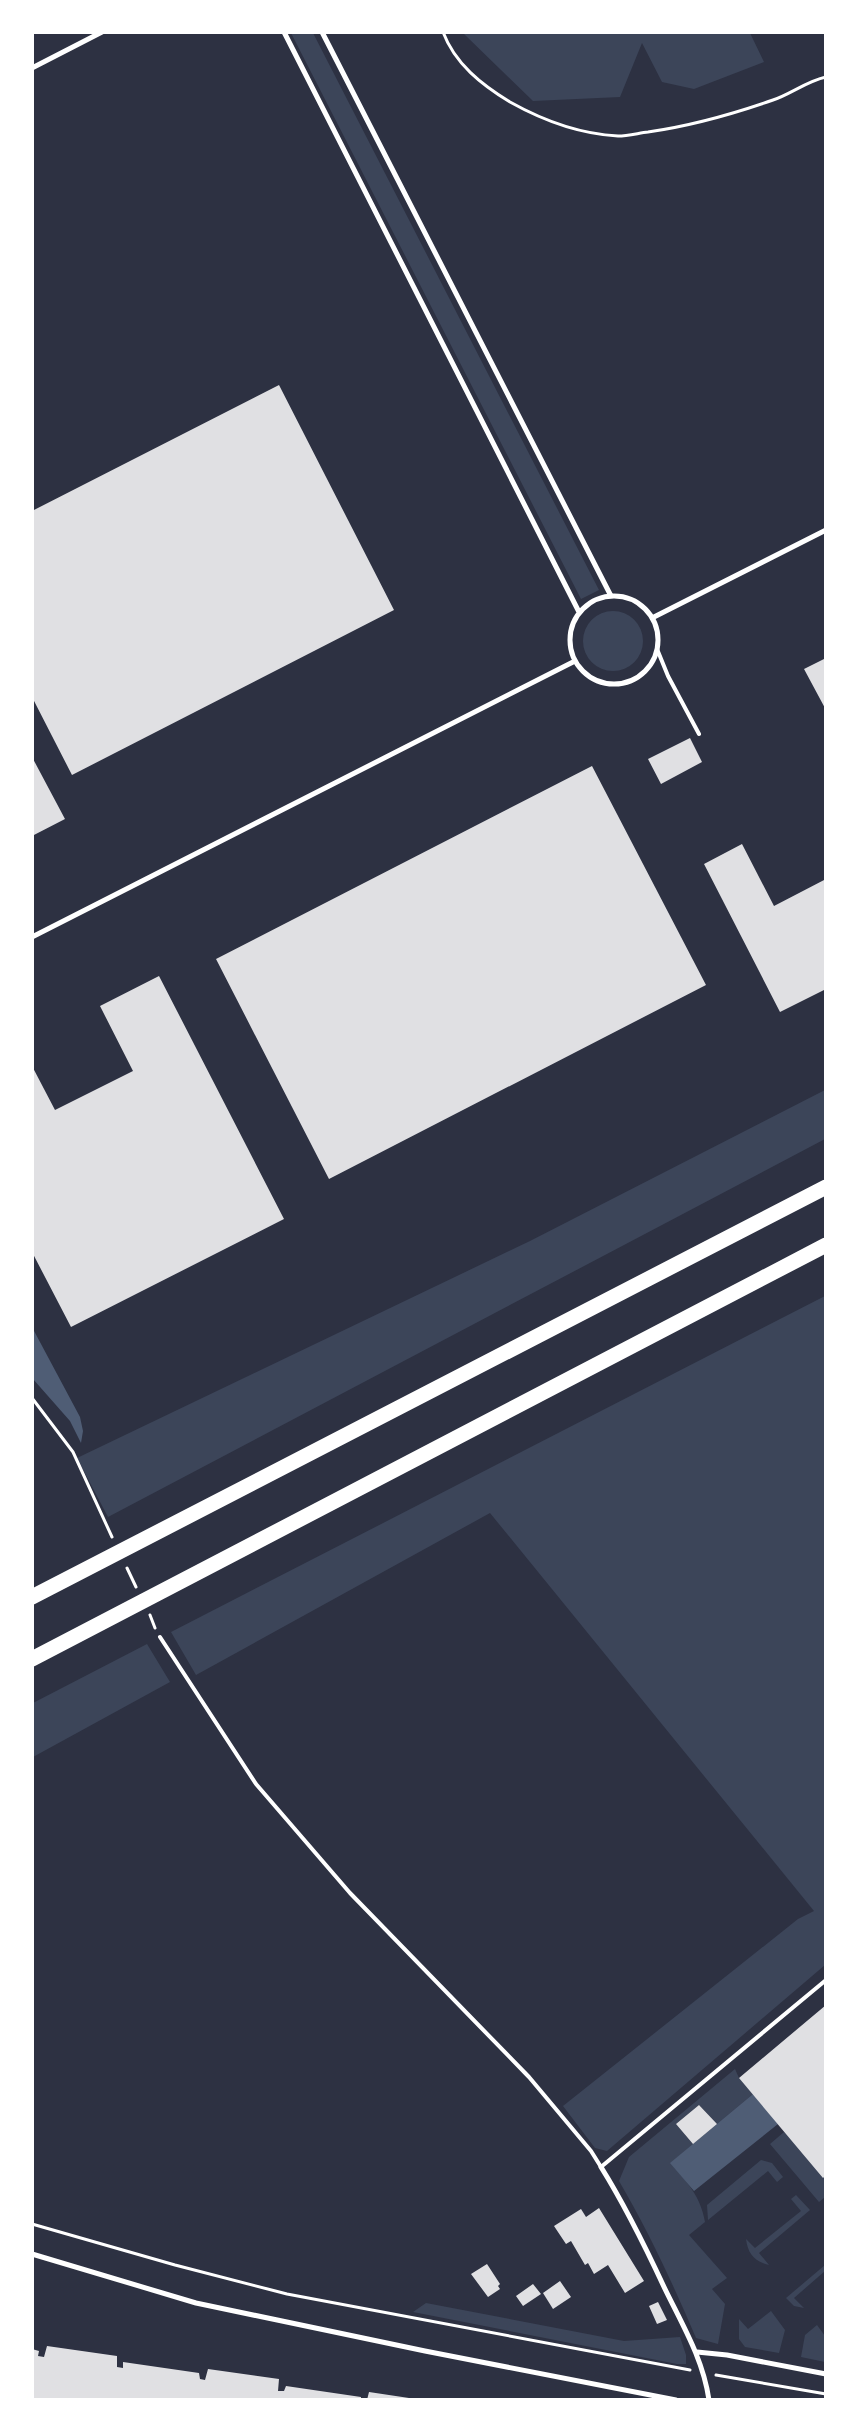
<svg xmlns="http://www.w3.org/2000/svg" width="858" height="2432" viewBox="0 0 858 2432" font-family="'PT Sans Narrow',sans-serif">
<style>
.green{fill:#3c4559}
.water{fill:#4f5d75}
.building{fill:#e0e0e3}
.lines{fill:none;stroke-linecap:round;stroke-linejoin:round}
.path{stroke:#fff;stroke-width:3}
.service{stroke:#fff;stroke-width:4}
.minor{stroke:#fff;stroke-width:5}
.motorway{stroke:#fff;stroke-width:15}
</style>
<rect width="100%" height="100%" fill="#2d3142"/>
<path class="green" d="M291,33H313L599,590L581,599Z
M463,33H750L764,62L694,89L662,82L642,43L620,97L533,101Z
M583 641a30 30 0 1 1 60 0a30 30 0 1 1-60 0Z
M825,1090V1139L108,1517L77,1458L530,1241Z
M825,1296V1965L607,2151L595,2148L563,2106L798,1919L814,1911L490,1513L196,1675L171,1632Z
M147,1644L170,1682L33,1757V1703Z
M735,2069L739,2078L753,2094L717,2124L699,2105L676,2124L693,2144L671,2163C687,2182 701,2197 705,2222L689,2235L727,2278L712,2289L725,2304L718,2344L696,2338C673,2284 649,2232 619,2181L629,2157Z
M784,2132L825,2175V2197L819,2202L770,2144Z
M761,2160L772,2163L783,2177L777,2182L768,2171L708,2220L707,2205Z
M796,2195L810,2210L759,2253L769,2265C754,2261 748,2254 746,2239L755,2248L801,2211L791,2199Z
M825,2265V2271L794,2298L804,2308L794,2306L786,2298Z
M426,2303L624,2341L680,2337L686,2355V2364H677L413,2312Z
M771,2311L785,2330L779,2353L745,2347L739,2339V2319L748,2329Z
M817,2325L825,2336V2362L801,2357L805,2335Z"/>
<path class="water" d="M33,1329L80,1417L83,1431L81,1443L70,1421L33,1379Z
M753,2094L778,2124L694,2191L670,2163Z"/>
<path class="building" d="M279,385L394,610L72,775L32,697V511Z
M826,658V710L804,669Z
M690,738L702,762L661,784L648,759Z
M32,757L65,819L32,836Z
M592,766L706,985L329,1179L216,959Z
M742,844L774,906L826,879V989L780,1012L704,864Z
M159,976L284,1219L71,1327L32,1252V1066L55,1110L133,1071L100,1006Z
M826,2005V2175L823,2178L739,2078Z
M699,2105L717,2124L693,2144L676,2124Z
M599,2208L644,2281L625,2293L608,2265L594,2274L588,2263L585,2265L571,2241L566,2244L554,2226L581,2209L586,2217Z
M487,2264L500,2284L498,2286L500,2289L488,2297L471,2274Z
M560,2281L571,2297L553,2309L543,2293Z
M533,2284L541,2294L523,2306L516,2296Z
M658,2302L667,2320L657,2324L649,2306Z
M47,2346L117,2356V2367L123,2368V2362L199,2373L200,2379L205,2380L208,2369L279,2379L278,2391H284L286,2386L361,2397V2400H32V2349L39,2351L38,2356L44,2357Z
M369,2392L409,2398V2400H367Z"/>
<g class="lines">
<path class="path" d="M443,32C455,64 482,85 510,102C544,121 579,134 618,136C628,136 639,133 648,132C690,126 733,114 773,100C791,94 807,81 826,77
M32,1398L73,1452L112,1537
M127,1568L136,1587
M150,1615L155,1628
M32,2224L175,2265L287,2294L690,2370
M716,2375L826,2394"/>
<path class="service" d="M657,649L668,676L699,734
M160,1637L256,1784L350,1893L529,2077L591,2151L601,2167L826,1980"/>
<path class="minor" d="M284,32L579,612
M322,32L611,596
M32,68L102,32
M570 640a44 44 0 1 1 88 0a44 44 0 1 1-88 0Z
M652,618L826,530
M32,937L575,661
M601,2167C626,2207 645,2246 665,2289C683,2326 703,2359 709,2400
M32,2254L196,2303L425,2351L676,2400
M697,2352L727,2355L826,2374"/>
<path class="motorway" d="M32,1597L826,1187
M32,1659L826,1245"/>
</g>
<rect width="858" height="2432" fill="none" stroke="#ffffff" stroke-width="68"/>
</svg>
